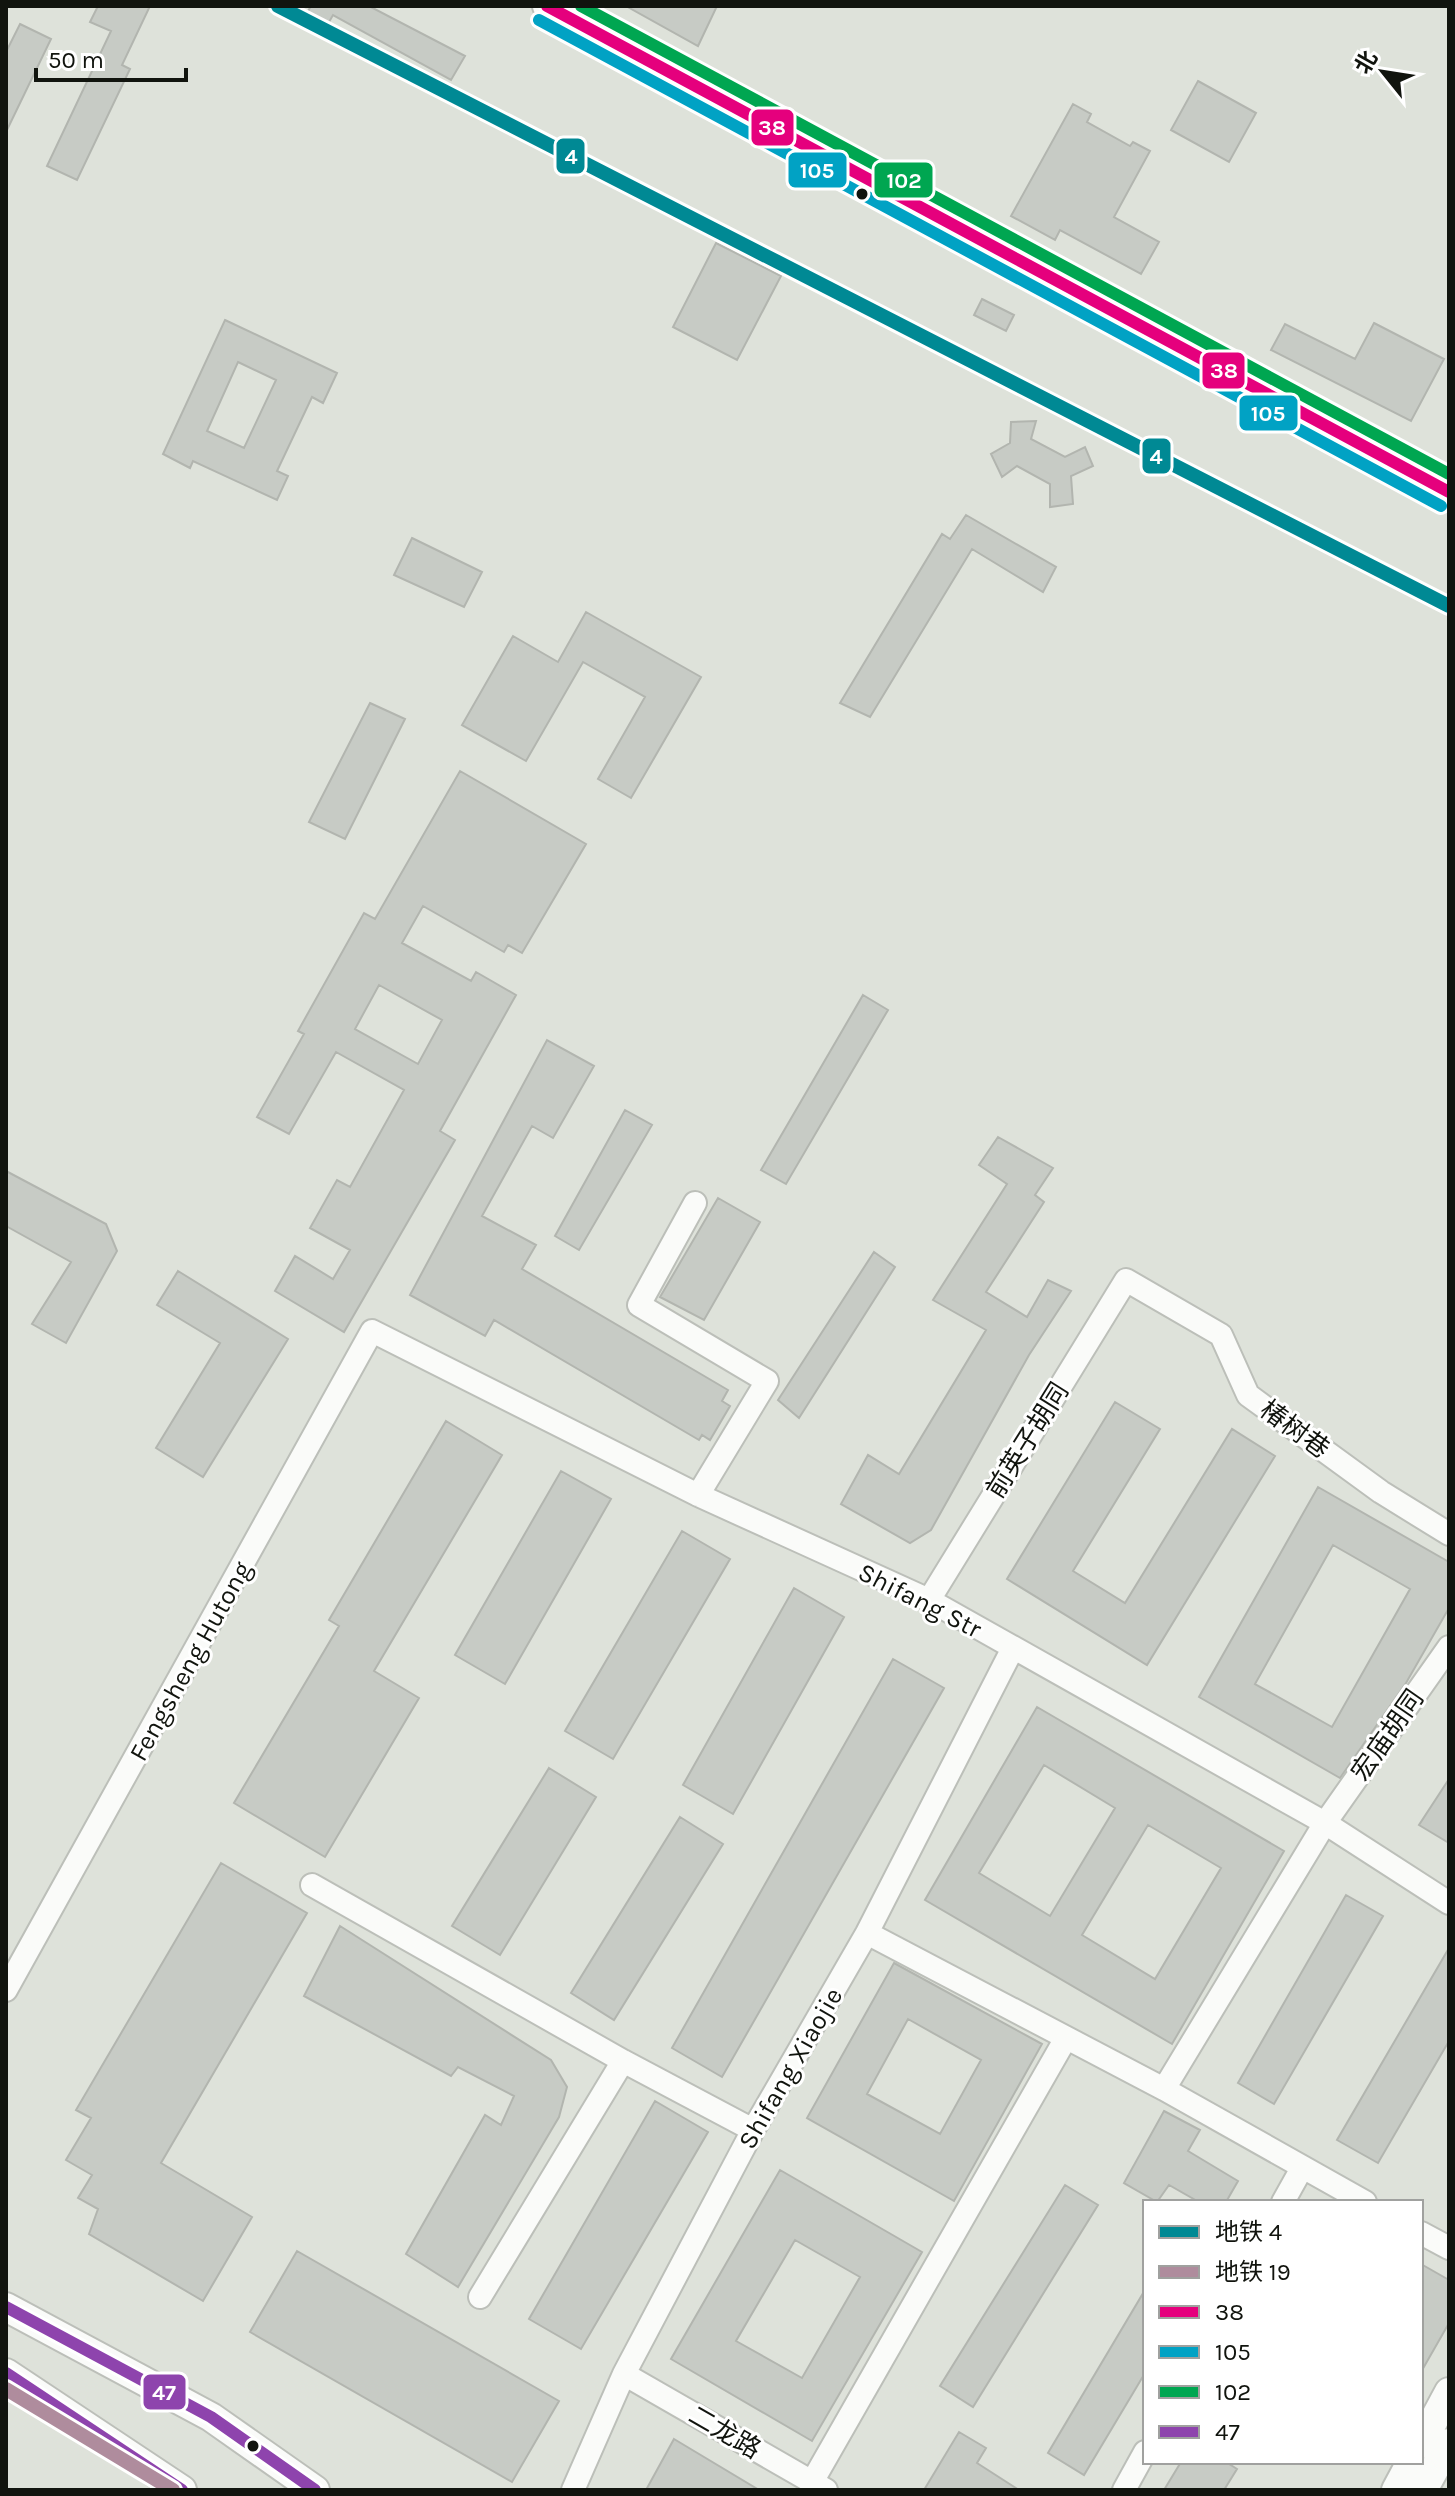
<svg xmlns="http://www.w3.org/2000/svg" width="1455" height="2496" viewBox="0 0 1455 2496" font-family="Karla,'Noto Sans SC',sans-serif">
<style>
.building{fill:#c7cbc5;stroke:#b2b5af;stroke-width:2;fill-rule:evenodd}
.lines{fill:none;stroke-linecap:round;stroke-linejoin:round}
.minor-casing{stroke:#bcbfb9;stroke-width:26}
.major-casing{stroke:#bcbfb9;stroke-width:32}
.minor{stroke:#fafbf9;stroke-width:22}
.major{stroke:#fafbf9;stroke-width:28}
.bus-1-casing{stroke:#fff;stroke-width:18}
.bus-2-casing{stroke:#fff;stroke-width:18}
.bus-3-casing{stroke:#fff;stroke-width:18}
.bus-4-casing{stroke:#fff;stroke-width:18}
.bus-1{stroke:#e5007d;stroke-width:12}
.bus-2{stroke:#01a2c4;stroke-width:12}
.bus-3{stroke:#00a651;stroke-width:12}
.bus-4{stroke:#8e44ad;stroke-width:12}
.metro-1-casing{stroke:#fff;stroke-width:20}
.metro-2-casing{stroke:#fff;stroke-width:20}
.metro-1{stroke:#008994;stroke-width:14}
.metro-2{stroke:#af8c9d;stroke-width:14}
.bus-dot{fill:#11140e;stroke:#fff;stroke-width:3}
.labels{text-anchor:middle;stroke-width:6;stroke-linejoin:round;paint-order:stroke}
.street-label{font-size:26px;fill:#11140e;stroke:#fff}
.line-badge{stroke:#fff;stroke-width:3}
.badge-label{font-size:22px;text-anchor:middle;font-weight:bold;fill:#fff}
</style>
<rect width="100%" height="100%" fill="#dee2da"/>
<path class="building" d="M98,6H150L122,65L130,69L77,180L47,166L111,31L90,22Z
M311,6H369L465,56L451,80L333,15L321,36L300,25Z
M626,6H717L698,46Z
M20,24L51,39L6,132V52Z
M1198,81L1256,113L1229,162L1171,130Z
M1073,104L1091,114L1087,122L1130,146L1133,142L1150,151L1114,217L1159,242L1141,274L1060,230L1055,240L1011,216Z
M716,243L781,276L737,360L673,327Z
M982,299L1014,315L1006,331L974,315Z
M225,320L337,373L323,403L312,397L277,471L288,476L277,500L193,461L190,468L163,454ZM238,362L276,380L244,448L207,431Z
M1374,323L1444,359L1411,421L1271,350L1285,324L1355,359Z
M1036,421L1031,439L1065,457L1085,447L1093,466L1071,476L1073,504L1050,507V484L1017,466L1002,477L991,454L1010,443L1011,422Z
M966,515L1056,567L1043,592L972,549L870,717L840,703L942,534L950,539Z
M412,538L482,572L464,607L394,575Z
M586,612L701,677L631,798L598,779L645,697L583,662L526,761L462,725L513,636L558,662Z
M370,703L405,719L345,839L309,822Z
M460,771L586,844L522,953L508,945L504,952L423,906L402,943L471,981L476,972L516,995L440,1131L455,1140L344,1332L275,1291L295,1256L333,1279L350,1250L310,1228L337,1180L350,1187L404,1090L336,1052L289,1134L257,1117L304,1034L298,1031L364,913L375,919ZM379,985L442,1020L418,1064L355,1029Z
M863,995L888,1010L786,1184L761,1170Z
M547,1040L594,1066L553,1138L532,1126L482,1216L536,1245L522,1269L728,1390L722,1401L730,1406L710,1440L702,1435L699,1440L494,1320L485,1336L410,1295Z
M625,1110L652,1125L579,1250L555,1236Z
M998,1137L1053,1168L1035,1195L1044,1202L986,1292L1027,1317L1048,1280L1071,1291L1029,1355L931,1530L910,1543L841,1504L868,1455L899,1474L986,1330L933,1300L1007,1184L979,1165Z
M6,1171L106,1224L117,1251L66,1343L32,1324L71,1262L6,1226Z
M718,1198L760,1222L704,1320L660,1297Z
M874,1252L895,1267L799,1418L778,1400Z
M178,1271L288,1339L203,1477L156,1448L220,1343L157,1305Z
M1115,1402L1160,1429L1073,1571L1125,1603L1232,1429L1275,1456L1147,1665L1007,1579Z
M446,1421L502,1455L374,1671L419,1698L325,1857L234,1803L339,1626L329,1620Z
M561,1471L611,1499L505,1684L455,1655Z
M1318,1487L1449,1562V1608L1406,1683L1340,1778L1199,1697ZM1333,1545L1410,1589L1332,1727L1255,1684Z
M682,1531L730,1559L613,1759L565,1731Z
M794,1588L844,1617L733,1814L683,1785Z
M893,1659L944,1688L722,2077L672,2048Z
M1037,1707L1284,1851L1172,2044L925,1900ZM1044,1765L1115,1808L1050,1916L979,1873ZM1148,1825L1221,1868L1155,1979L1082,1935Z
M549,1768L596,1797L500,1955L452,1926Z
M1449,1779V1843L1419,1825Z
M680,1817L723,1844L614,2020L571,1993Z
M221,1863L307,1913L161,2163L252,2217L203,2301L89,2234L98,2209L78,2198L92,2175L66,2160L91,2118L76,2110Z
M1346,1895L1383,1916L1274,2104L1238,2083Z
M340,1926L551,2060L567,2087L559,2117L458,2287L406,2254L485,2115L501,2125L514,2096L458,2067L451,2076L304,1996Z
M1449,1948V2041L1378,2163L1337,2140Z
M894,1963L1042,2044L954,2201L807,2118ZM908,2019L981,2060L940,2134L867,2094Z
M655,2101L708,2132L581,2349L529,2319Z
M1164,2111L1200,2130L1188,2151L1238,2181L1226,2202H1199L1169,2185L1157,2202L1124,2183Z
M780,2170L922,2252L812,2441L671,2359ZM795,2240L860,2277L802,2378L736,2341Z
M1065,2185L1098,2205L973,2407L940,2386Z
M297,2251L559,2401L512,2482L250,2332Z
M1421,2264L1449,2280V2323L1421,2372Z
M1145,2290V2373L1084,2475L1048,2453Z
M959,2432L986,2448L977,2463L1019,2490H924Z
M674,2439L759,2490H646Z
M1181,2462H1226L1237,2469L1224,2490H1164Z"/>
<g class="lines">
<defs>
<path id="minor" d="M695,1203L639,1305L767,1381L698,1495
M929,1600L1126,1280L1221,1335L1248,1395L1381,1492L1449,1534
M312,1885L623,2061L753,2130
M867,1933L1164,2089L1365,2202
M6,1990L372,1331L698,1495L929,1600L1325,1823L1449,1903
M1164,2089L1325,1823L1449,1647
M1283,2202L1302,2168
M1421,2233L1449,2248
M480,2297L623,2061
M624,2374L826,2490
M812,2482L1066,2038
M573,2490L624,2374L753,2130L867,1933L1013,1648
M1124,2490L1145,2452"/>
<path id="major" d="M547,6L1449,492
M6,2307L211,2417L315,2490
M6,2373L182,2490
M1421,2444L1449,2392
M1396,2490L1411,2462
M1423,2490L1449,2443"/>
</defs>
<use href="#minor" class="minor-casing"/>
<use href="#major" class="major-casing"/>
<use href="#minor" class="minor"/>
<use href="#major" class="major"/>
<defs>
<path id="bus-1" d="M547,6L1449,492"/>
<path id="bus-2" d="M539,20L1441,506"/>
<path id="bus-3" d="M581,6L1449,474"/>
<path id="bus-4" d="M6,2307L211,2417L315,2490
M6,2373L182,2490"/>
</defs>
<use href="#bus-1" class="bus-1-casing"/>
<use href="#bus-2" class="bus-2-casing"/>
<use href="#bus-3" class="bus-3-casing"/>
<use href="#bus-4" class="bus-4-casing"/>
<use href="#bus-1" class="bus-1"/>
<use href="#bus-2" class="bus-2"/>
<use href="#bus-3" class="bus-3"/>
<use href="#bus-4" class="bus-4"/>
<defs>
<path id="metro-1" d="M278,6L1449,606"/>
<path id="metro-2" d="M6,2389L173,2490"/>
</defs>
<use href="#metro-1" class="metro-1-casing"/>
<use href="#metro-2" class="metro-2-casing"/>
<use href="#metro-1" class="metro-1"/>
<use href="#metro-2" class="metro-2"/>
</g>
<g class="bus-dot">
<circle cx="862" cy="194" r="7"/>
<circle cx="253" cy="2446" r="7"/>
</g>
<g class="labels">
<g class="street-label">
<text transform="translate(1295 1429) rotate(36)" y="9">椿树巷</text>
<text transform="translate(1027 1440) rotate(-58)" y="9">前英子胡同</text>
<text transform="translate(920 1600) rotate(27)" y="9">Shifang Str</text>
<text transform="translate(190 1661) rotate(-61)" y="9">Fengsheng Hutong</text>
<text transform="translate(1387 1735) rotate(-55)" y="9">宏庙胡同</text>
<text transform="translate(790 2068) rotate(-60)" y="9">Shifang Xiaojie</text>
<text transform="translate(725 2432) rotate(30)" y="9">二龙路</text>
</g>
</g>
<g class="line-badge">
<rect x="750" y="108" width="45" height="39" rx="8" fill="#e5007d"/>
<rect x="555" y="137" width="31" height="38" rx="8" fill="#008994"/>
<rect x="787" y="151" width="61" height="38" rx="8" fill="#01a2c4"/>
<rect x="873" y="161" width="61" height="38" rx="8" fill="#00a651"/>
<rect x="1201" y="351" width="45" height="39" rx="8" fill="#e5007d"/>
<rect x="1238" y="394" width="61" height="38" rx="8" fill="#01a2c4"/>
<rect x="1141" y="437" width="31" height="38" rx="8" fill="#008994"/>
<rect x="142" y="2373" width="45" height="38" rx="8" fill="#8e44ad"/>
</g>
<g class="badge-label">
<text x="772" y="135">38</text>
<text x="571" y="164">4</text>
<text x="817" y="178">105</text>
<text x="904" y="188">102</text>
<text x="1224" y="378">38</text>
<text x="1268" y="421">105</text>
<text x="1156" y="464">4</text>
<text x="164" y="2400">47</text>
</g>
<rect width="1455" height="2496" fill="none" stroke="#11140e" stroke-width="16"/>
<rect x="1143" y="2200" width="280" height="264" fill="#ffffff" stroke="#a0a19f" stroke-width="2"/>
<rect x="1159" y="2226" width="40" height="12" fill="#008994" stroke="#a0a19f" stroke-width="2"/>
<text x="1215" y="2240" font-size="24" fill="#11140e">地铁 4</text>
<rect x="1159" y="2266" width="40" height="12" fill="#af8c9d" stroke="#a0a19f" stroke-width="2"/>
<text x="1215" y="2280" font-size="24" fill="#11140e">地铁 19</text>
<rect x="1159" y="2306" width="40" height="12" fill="#e5007d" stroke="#a0a19f" stroke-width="2"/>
<text x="1215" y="2320" font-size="24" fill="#11140e">38</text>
<rect x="1159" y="2346" width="40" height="12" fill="#01a2c4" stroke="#a0a19f" stroke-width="2"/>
<text x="1215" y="2360" font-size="24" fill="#11140e">105</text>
<rect x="1159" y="2386" width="40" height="12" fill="#00a651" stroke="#a0a19f" stroke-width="2"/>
<text x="1215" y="2400" font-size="24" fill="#11140e">102</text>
<rect x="1159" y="2426" width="40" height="12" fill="#8e44ad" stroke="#a0a19f" stroke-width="2"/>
<text x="1215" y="2440" font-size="24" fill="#11140e">47</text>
<g transform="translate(1383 72) rotate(300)" stroke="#ffffff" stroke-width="6" paint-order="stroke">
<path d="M0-6L14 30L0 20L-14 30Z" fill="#11140e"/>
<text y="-12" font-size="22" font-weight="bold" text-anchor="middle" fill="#11140e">北</text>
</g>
<path d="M36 68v12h150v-12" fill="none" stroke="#11140e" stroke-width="4"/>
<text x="48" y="68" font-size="24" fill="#11140e" stroke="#ffffff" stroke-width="6" paint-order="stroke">50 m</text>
</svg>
